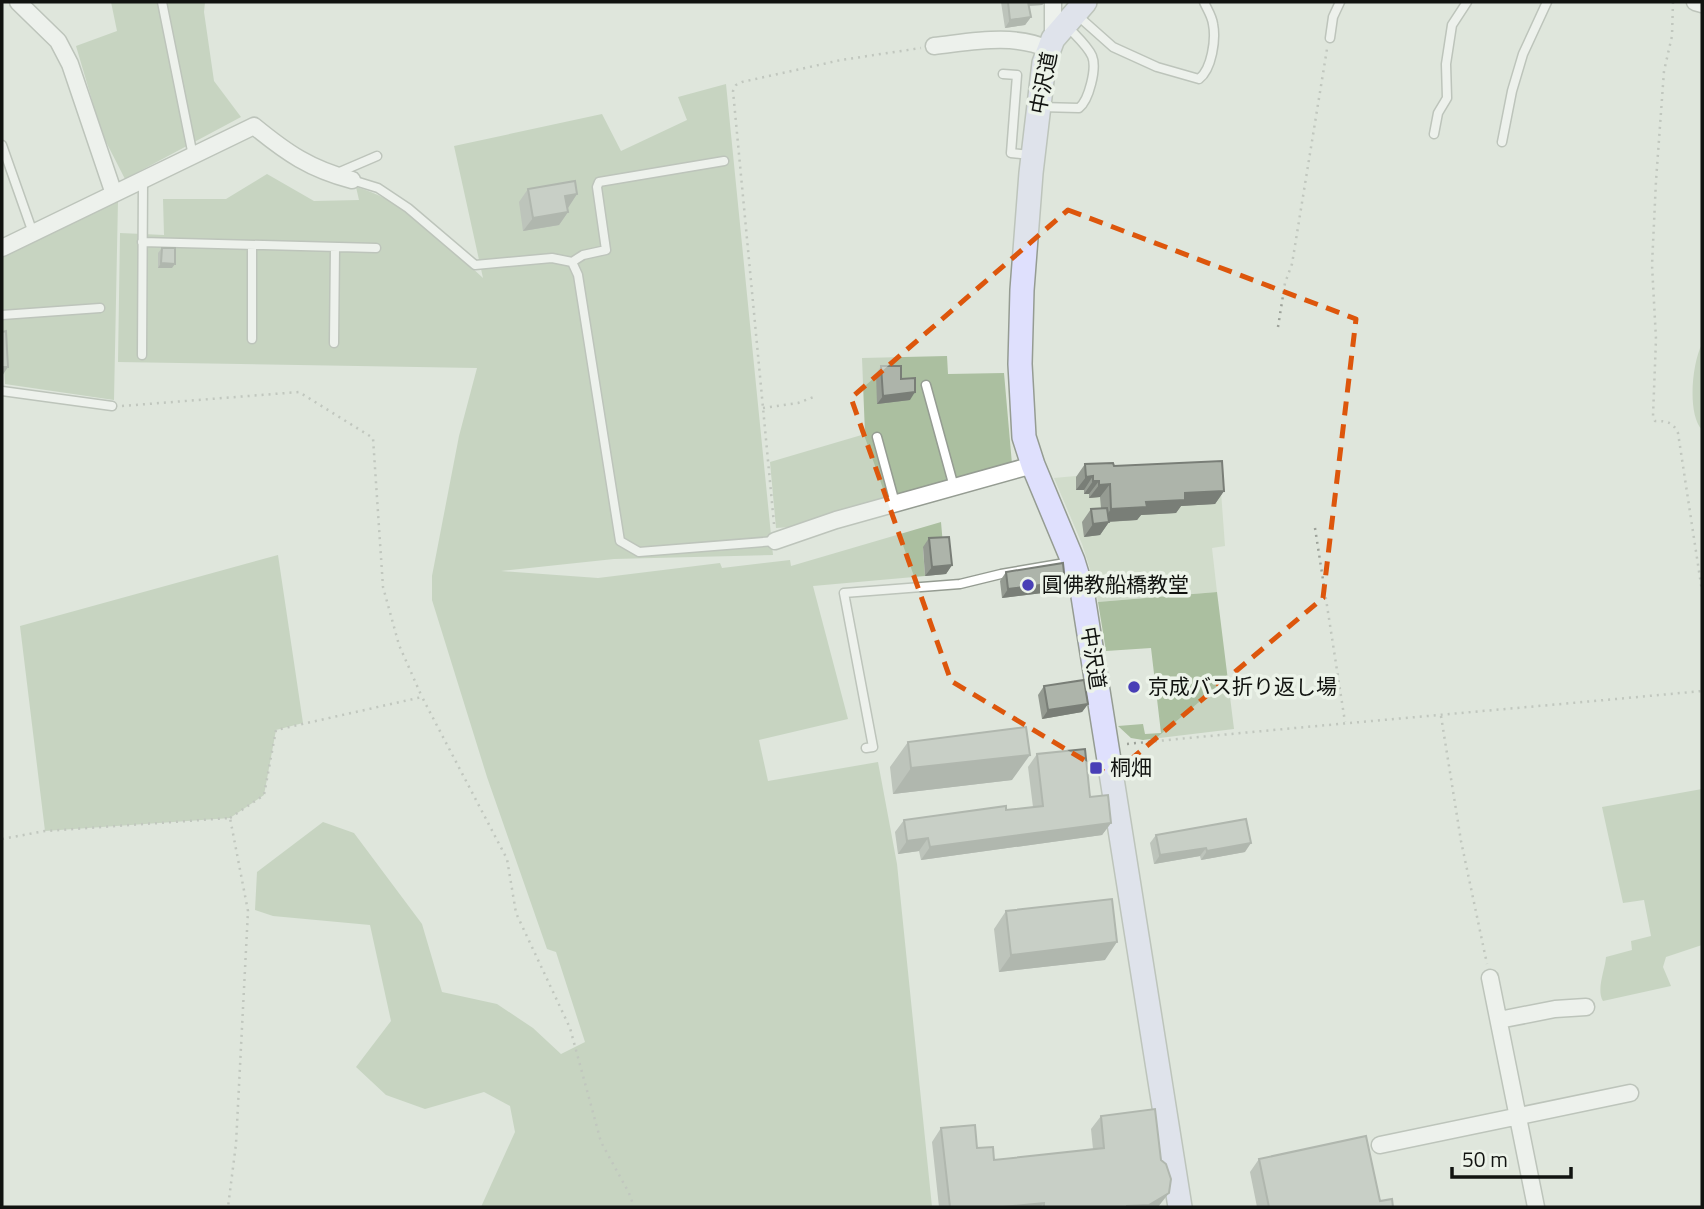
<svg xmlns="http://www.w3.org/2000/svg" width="1704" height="1209" viewBox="0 0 1704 1209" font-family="'Titillium Web','Noto Sans JP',sans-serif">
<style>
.built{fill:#d1dccb}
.green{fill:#abbfa0}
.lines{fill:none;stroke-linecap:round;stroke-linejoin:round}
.lane-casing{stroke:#959c92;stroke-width:11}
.street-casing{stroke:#959c92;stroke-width:19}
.secondary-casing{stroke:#959c92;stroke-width:26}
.path{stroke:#9da29a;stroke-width:2.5;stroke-dasharray:2 5;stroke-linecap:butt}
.lane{stroke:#fff;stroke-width:8}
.street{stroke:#fff;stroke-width:16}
.secondary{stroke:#dfe0fd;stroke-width:23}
.wall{fill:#959b92}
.shaded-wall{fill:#797e77}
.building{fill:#adb4aa;stroke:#797e77;stroke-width:2}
.marked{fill:none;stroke:#dd560c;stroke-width:5;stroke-dasharray:14 9;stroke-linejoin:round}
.poi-dot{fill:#483fb6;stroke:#ecf3e9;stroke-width:2.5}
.labels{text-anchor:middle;stroke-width:7;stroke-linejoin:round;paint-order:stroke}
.street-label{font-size:21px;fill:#111310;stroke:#ecf3e9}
.poi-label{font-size:21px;fill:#111310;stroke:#ecf3e9;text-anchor:start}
</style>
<rect width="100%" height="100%" fill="#dfe6dc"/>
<path class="built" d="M1217,463L1220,478L1225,546L1212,548L1217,592L1098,602L1095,585L1082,544L1054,478Z"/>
<path class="green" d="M111,2H205L204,12L214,81L241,117L125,179L102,134L76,46L117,31Z
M726,84L773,555L614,559L501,571L598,578L720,563L722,568L790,560L791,566L941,522L943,545L923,548L925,576L813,586L848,719L759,740L768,781L878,762L897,864L932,1207H481L515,1132L510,1106L484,1092L425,1109L386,1095L356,1067L391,1021L370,925L273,916L255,910L257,872L323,822L354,833L422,924L442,992L497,1004L533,1028L561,1054L585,1042L556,952L547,949L487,777L432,600V576L459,436L477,368L118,362L120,233L164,235L163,199H226L267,174L314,201L359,200L356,187C407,201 444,243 483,278L454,146L602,114L621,151L687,120L678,97Z
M118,200L114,400L5,384L2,336V256Z
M1702,344V430C1687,414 1692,363 1702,344Z
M947,356L948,374L1004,373L1012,464L792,527L776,528L770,462L865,434L862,358Z
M278,555L303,723L276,730L264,795L230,818L45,831L20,626Z
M1217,592L1234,729L1143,740L1131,738L1118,726L1143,724L1145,734L1161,733L1151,648L1106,651L1098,602Z
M1702,789V945L1666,957L1663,967L1671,986L1603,1001C1596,990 1605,970 1606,957L1632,950L1631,941L1651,936L1644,900L1623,903L1602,807Z"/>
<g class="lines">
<defs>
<path id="lane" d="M162,2L193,156
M1077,15L1113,47L1157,67L1199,79C1212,69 1216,39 1213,24C1212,16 1207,9 1204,2
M1330,38L1333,17L1340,2
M1003,74L1017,75L1011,153L1030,155
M1040,107L1079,108C1089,100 1097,68 1092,56C1087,45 1075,35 1067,26
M1434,134L1438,113L1447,98L1446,64L1452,25L1467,2
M1502,142L1512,91L1523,54L1547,2
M2,145L33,233
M335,174L377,156
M352,180L378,188L408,208L475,265L552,258L572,262L578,275L620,541L639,552L775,541
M142,242L376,248
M572,262L583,255L606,250L597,187L599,182L724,161
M2,315L100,308
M252,339V245
M334,343L335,247
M142,355L143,181
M926,385L954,487
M2,391L112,406
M877,437L895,503
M866,748L873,747L844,593L960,584L1001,574L1071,562"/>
<path id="street" d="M18,2L58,41L70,64L114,194
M1053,2V39
M1695,2L1702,4
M934,46C971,42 1013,33 1048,49
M2,248L254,126C287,153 310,169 352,180
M775,541L836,520L1033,465
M1490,978L1536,1207
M1499,1020L1555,1009L1586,1007
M1380,1145L1630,1093"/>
<path id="secondary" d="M1085,2L1053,39L1044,63L1031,173L1022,290L1020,364L1024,437L1033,465L1073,561L1082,590L1180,1207"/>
</defs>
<use href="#lane" class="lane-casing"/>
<use href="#street" class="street-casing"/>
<use href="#secondary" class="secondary-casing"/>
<path class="path" d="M1673,2L1672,36L1664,71L1656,181L1652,265L1656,339L1653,416L1655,421C1667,421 1673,422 1678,433L1702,591
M1278,327L1285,283L1292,264L1327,49
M122,406L299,392L373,438L383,587L399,645L422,697
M763,408L798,403L816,396
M774,524L733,91L736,85L742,82L841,60L921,48
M1315,528L1345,722
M1441,716L1461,841L1487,964
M1127,744C1319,725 1511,709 1702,691
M230,818L264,795L276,730L422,697L507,859L516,913L570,1028L601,1142L629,1193L634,1207
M2,839L45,831L230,818L248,911L236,1144L228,1207"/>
<use href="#lane" class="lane"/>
<use href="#street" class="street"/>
<use href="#secondary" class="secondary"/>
</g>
<path class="wall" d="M1001,2H1045L1042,5L1029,6L1031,17L1025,25L1005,28Z
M528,189L577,194L567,208L568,212L559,225L523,231L519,202Z
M162,248L172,268H158V253Z
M881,366L901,379L910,400L877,404L876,374Z
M1085,464L1114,466L1224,491L1215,504L1181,506L1176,513L1141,515L1137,520L1109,522L1100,535L1084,537L1082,522L1091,509L1101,508L1100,497L1089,498V494H1084V490H1076V477Z
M929,538L952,565L946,574L925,576L923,547Z
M1006,572L1059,591L1002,598L1000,581Z
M1044,686L1088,704L1082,712L1042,719L1038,695Z
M908,742L1012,780L893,794L890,767Z
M1037,754L1090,797L1111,823L1102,835L921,860L919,851L898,854L895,832L904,820L1033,807L1028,767Z
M1156,835L1245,852L1201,860L1200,856L1154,864L1150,843Z
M1006,911L1105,960L999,972L994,929Z
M1101,1116L1160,1207H939L932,1142L941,1128L977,1148L994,1160L1093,1149L1091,1129Z
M1259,1159L1380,1201L1393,1207H1257L1250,1172Z"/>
<path class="shaded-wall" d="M1025,2H1045L1042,5L1022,6Z
M1031,17L1025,25L1005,28L1010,20Z
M577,194L568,208L556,209L565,196Z
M568,212L559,225L523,231L533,218Z
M161,263L175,264L172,268H158Z
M2,367H8L2,376Z
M915,392L910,400L877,404L883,396Z
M1093,476L1084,490H1076L1086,477Z
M1093,481H1099L1089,494H1084Z
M1110,484L1100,497L1089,498L1099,485Z
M1224,491L1215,504L1181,506L1176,513L1141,515L1137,520L1102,522L1111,509L1146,502L1185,493Z
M1109,522L1100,535L1084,537L1093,524Z
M952,565L946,574L925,576L932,567Z
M1065,582L1059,591L1002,598L1008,589Z
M1088,704L1082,712L1042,719L1048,710Z
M1030,755L1012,780L893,794L911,768Z
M1111,823L1102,835L921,860L930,847Z
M928,838L919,851L898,854L907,841Z
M1251,843L1245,852L1201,860L1207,851Z
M1206,848L1200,856L1154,864L1160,855Z
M1117,942L1105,960L999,972L1011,955Z
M1169,1193L1158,1207H1126L1127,1206Z
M1044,1203L1040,1207H1003Z"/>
<path class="building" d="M1008,2H1028L1031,17L1010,20Z
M575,181L577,194L565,196L568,212L533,218L528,189Z
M162,248H175V264L161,263Z
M6,331L8,367H2V332Z
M881,366H901V379L915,378V392L883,396Z
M1222,461L1224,491L1185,493V500L1146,502L1147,507L1111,509L1110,484L1099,485V481H1093V476L1086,477L1085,464L1113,463L1114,466Z
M1107,508L1109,522L1093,524L1091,509Z
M949,537L952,565L932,567L929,538Z
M1063,563L1065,582L1008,589L1006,572Z
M1084,680L1088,704L1048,710L1044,686Z
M1026,727L1030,755L911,768L908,742Z
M1085,749L1090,797L1108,795L1111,823L930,847L928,838L907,841L904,820L1006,806V810L1043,806L1037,754Z
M1246,819L1251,843L1207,851L1206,848L1160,855L1156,835Z
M1112,899L1117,942L1011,955L1006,911Z
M1155,1109L1161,1160L1166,1164L1171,1179L1169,1193L1149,1205L1127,1206V1207H1044V1203L1003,1207H950L941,1128L975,1125L977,1148L993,1147L994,1160L1104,1148L1101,1116Z
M1366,1136L1380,1201L1392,1199L1393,1207H1269L1259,1159Z"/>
<path d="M0 0H1704V1209H0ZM1068,210L1356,319L1323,598L1111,776L951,681L851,398Z" fill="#dfe6dc" fill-opacity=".55" fill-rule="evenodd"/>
<path class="marked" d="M1068,210L1356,319L1323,598L1111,776L951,681L851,398Z"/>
<g class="poi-dot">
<circle cx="1028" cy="585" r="7"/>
<circle cx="1134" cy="687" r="7"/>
<rect x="1089" y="761" width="14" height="14" rx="3.5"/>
</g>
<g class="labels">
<g class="street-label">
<text transform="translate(1044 83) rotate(-79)" y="7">中沢道</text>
<text transform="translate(1093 658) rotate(81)" y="7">中沢道</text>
</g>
<g class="poi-label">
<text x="1042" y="592">圓佛教船橋教堂</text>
<text x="1148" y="694">京成バス折り返し場</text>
<text x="1110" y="775">桐畑</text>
</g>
</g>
<rect width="1704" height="1209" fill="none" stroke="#111310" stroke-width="7"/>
<path d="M1452 1167v10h119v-10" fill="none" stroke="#111310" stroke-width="3.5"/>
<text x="1462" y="1167" font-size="21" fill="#111310" stroke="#ecf3e9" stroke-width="5" paint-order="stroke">50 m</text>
</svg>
